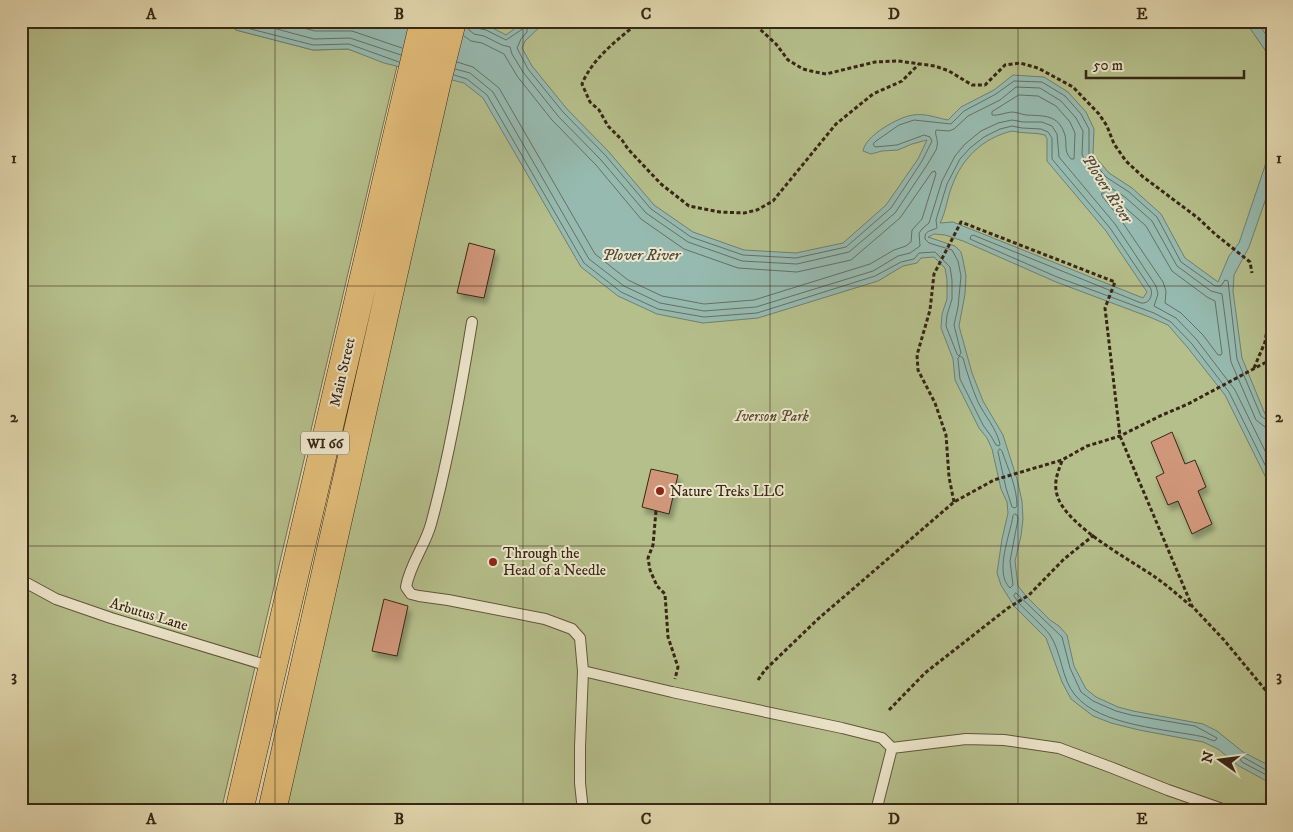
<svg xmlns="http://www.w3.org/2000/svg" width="1293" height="832" viewBox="0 0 1293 832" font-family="'IM FELL DW Pica',serif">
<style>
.green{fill:#b5bf8b;stroke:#767350}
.water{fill:#96bab0;stroke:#707f72;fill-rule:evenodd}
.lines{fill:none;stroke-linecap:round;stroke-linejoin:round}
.shore{stroke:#677062;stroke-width:1}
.building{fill:#d0967a;stroke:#382715;filter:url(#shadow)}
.lane-casing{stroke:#63543c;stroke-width:12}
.primary-casing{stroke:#382715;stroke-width:29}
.path{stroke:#382715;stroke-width:3;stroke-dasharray:4 2.5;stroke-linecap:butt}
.lane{stroke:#ede6cc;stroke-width:10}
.primary{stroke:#e2bc78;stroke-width:28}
.grid{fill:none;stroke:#382715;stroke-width:1;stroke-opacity:0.55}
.poi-dot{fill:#8f2418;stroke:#ede6cc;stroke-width:2}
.labels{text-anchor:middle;stroke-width:4;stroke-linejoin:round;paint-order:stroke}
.shield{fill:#ede6cc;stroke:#6e604c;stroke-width:1}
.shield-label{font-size:14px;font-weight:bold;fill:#382715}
.street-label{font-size:15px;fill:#382715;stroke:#ede6cc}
.park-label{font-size:15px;font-style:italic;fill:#574d32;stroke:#ede6cc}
.poi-label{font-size:15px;fill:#382715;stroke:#ede6cc;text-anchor:start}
.water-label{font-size:16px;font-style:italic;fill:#504c3c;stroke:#ede6cc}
.neatline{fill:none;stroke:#382715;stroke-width:2}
.grid-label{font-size:16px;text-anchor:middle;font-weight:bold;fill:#382715}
</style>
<defs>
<filter id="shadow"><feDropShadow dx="3" dy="5.5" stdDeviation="2.5" flood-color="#0004"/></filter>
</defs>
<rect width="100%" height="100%" fill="#e4d9b1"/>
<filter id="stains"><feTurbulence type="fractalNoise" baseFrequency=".004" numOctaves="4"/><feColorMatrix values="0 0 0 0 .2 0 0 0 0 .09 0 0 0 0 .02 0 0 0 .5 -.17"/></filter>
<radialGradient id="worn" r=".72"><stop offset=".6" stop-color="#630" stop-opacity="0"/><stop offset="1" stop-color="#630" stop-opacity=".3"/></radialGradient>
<path class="green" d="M21,21H226L236,30L313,50L348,49L397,66L221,811H21Z
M452,21H1272V811H272Z"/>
<path class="water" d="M226,21H469L487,25L506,35L525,21H546L525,41L522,48L532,66L567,109L609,152L654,205L693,232L744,250L796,253L843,243L886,205L918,159L927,140L912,144L898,150L882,151L871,154L863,151C865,136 898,117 913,115C925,113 937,118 948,120L961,107L994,90L1013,75L1044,77L1068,92L1086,112L1094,129L1093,154L1109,173L1132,188L1161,214L1185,258L1218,282L1229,256L1239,243L1265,166L1272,124V181L1249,247L1234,275L1233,291L1242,358L1265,414L1272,418V490L1225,395L1188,348L1168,325L1152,318L1056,282L963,241L945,235L934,234L928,237L955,246L961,252L963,260L966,276L965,294L959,326L972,373L983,401L1003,435L1017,479L1022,501L1023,519L1021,536L1015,561L1018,586L1027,597L1050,620L1059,626L1067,635L1074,666L1086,689L1096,697L1118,707L1133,711L1203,724L1217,731L1243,752L1272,767V784L1239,766L1218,749L1203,742L1139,730L1111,723L1093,716L1071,699L1062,682L1046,638L1014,606L1001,585L997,573L1002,539L1008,513L1007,502L1001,489L992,449L987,438L979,428L955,380L953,359L941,328L942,314L947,299V280L945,268L934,257L921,258L917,263L903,266L878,281L758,318L703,323L657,314L618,296L581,267L483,98L464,83L384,63L348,49L313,50L236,30ZM1012,131C1023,134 1035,132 1045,135L1047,139V161L1106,231L1147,292L1143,298L953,222L940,223C946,212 947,198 952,186C962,158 983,138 1012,131Z
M1245,21H1257L1272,44V89L1267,53Z"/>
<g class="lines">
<path class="shore" d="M233,21L239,26L313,45L349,44L399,62
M247,21L314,39L350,38L401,55
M277,21L315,31H352L402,48
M473,21L476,28L486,30L506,40L524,28L527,29V32L521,39L517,48L528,69L563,112L606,156L651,209L691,237L743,255L796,258L846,247L891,208L922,161L932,141L930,137L924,135L897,145L875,147L873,144L876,141L899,125L914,120L951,124L964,111L996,94L1014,81L1042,82L1065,96L1081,114L1089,129V156L1106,177L1129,192L1157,217L1181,262L1215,286H1221L1225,280L1228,281L1237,359L1261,416L1268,421L1272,422
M466,25L469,30L474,34L484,36L502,45L510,47L512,54L523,72L558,116L601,160L646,213L688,242L742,261L797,264L849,252L895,213L927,165L936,150C940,139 934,136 936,130L949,131L954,129L968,116L1000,100L1016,87L1040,88L1061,101L1076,118L1083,131L1082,154L1085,161L1102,182L1125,197L1152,221L1177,266L1211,291L1222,294L1231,362L1256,420L1265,427L1272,428
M457,62L473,67L499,88L595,254L628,280L662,296L704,304L754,300L870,264L894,250L906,246L911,242L912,230L922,219L936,174L935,171L932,172L900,218L851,260L797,272L738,268L684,249L641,219L596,165L552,120L517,76L504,54L482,43L471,41L464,36
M455,69L470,73L493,92L589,259L624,286L660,303L704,311L756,307L873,271L898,256L910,253L920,246L919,233L923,228L929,223L942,181L955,156L965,144L981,131L998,123L1012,120L1023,122H1042L1052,126L1057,134L1059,157L1115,224L1156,286L1158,294L1154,306L1176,318L1197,340L1219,369L1235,390L1272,465
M454,75L467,79L487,95L584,263L621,292L658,309L704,317L757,313L875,276L901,262L914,259L919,253L935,252L950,267L952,280V299L947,315L946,326L957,354L959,356L961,353L954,325L958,307L961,276L958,261L952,250L929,243L925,239C924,230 932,231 937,228L936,220L947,184L960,159L970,148L984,137L1000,129L1012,126L1022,128L1041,129L1048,132L1052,138V159L1110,228L1151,289C1153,296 1149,304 1141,303L973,235L971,236L970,239L1057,277L1154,313L1171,322L1192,344L1229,392L1272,479
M1019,95L1038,96L1056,106L1070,122L1075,133L1074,159H1071C1062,150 1069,141 1063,130C1056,114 1041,116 1026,115C1021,114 1016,112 1011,112C1004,113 998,116 992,115V112Z
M1102,193H1105L1120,203L1146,226L1172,271L1207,297L1215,301L1222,353L1221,355H1218L1203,335L1181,313L1165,303L1166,291L1163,282L1121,220L1102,196Z
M960,356L963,358C967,373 972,388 978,402C985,416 996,428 1000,444L999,446L996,445L991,436L983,425L960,379L958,359Z
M1000,449L1002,451C1008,469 1017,487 1017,506L1015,508L1012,507L1006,488L998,452Z
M1015,514L1017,515L1018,519L1010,561L1013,585L1010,588C994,573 1010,535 1013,516Z
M1016,593L1062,637L1070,668L1081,692L1093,701L1116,711L1131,715L1195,726L1217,738L1216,740L1214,741L1204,737C1167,729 1100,726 1075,695C1061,678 1062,653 1050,635C1043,626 1026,611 1018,602L1014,596Z
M1272,771H1268L1243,757L1240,759L1242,762L1272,778"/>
</g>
<path class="building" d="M469,243L495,250L484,298L457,293Z
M1172,432L1185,464L1195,460L1206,487L1198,491L1212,524L1192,534L1178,501L1168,505L1156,477L1164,473L1151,442Z
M651,469L678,475L669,514L642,507Z
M384,599L408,606L397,656L372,651Z"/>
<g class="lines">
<defs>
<path id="lane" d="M472,322C461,390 449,458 431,524C425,546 410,564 406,587L411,594L419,596L448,600L545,619L572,629L580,638L583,671L580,747V783L583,811
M21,580L56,599L111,618L272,667
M583,671L672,692L842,728L882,738L892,748
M876,811L892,748L966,739L1004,740L1059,748L1110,767L1168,790L1228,811"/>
<path id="primary" d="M239,811L424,21
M272,811L437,81L452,21"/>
</defs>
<use href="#lane" class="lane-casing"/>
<use href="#primary" class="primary-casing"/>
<path class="path" d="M640,21C619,39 593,57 582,84L590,102L599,110L608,126L622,140L628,149L661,184L689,206L720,212L744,213L757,210L773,201L836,124L873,94L902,81L919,64
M751,21L776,44L788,60L803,69L815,72L826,74L875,62L898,61L935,66L949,71L972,85H985L1005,65L1020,63L1038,68L1073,87L1099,114L1107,126L1114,144L1126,161L1142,176L1198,218L1215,234L1250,262L1252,273
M1254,368L1265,342L1272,300
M1062,461C1057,474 1053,484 1058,498C1070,528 1129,559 1155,577C1168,586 1179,596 1191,606
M954,502L949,477L946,435L935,403L918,370L917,355L930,310L934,274L961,222L1115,282L1105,308L1120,436L1192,606L1224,640L1272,698
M656,511L653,545L648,558L650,570L657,586L665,594L668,637L678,667L675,679
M758,680L765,670L818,619L954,502L994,480L1062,460L1087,446L1120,436L1160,416L1188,404L1272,359
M889,710L925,673L1008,608L1029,595L1064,559L1094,535"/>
<use href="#lane" class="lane"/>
<use href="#primary" class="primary"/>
</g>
<path class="grid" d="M275,21V811M523,21V811M770,21V811M1018,21V811M21,286H1272M21,546H1272"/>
<g class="poi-dot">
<circle cx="660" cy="491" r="5"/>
<circle cx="493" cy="562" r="5"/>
</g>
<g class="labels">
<rect class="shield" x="301" y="431.5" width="48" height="23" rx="4"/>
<g class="shield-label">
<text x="325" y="448">WI 66</text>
</g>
<g class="street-label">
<text transform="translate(342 372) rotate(-77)" y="5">Main Street</text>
<text transform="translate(149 614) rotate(17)" y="5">Arbutus Lane</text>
</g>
<g class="park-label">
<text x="772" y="421">Iverson Park</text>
</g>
<g class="poi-label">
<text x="670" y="496">Nature Treks LLC</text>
<text x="503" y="558">Through the<tspan x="503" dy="17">Head of a Needle</tspan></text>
</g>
<g class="water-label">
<text transform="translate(1108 188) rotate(57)" y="6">Plover River</text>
<text x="641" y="260">Plover River</text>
</g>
</g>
<rect width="1293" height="832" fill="none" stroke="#e4d9b1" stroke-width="55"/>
<g transform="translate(1220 760) rotate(284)" stroke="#ede6cc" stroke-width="4" paint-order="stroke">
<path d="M0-4L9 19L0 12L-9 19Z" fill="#382715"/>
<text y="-8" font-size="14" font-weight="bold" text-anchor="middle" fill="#382715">N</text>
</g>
<path d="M1086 70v8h158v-8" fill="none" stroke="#382715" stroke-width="2.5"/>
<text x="1093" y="70" font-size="15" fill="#382715" stroke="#ede6cc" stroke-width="4" paint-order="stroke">50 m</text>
<rect x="28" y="28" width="1238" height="776" class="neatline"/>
<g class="grid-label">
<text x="151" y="19">A</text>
<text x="399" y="19">B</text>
<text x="646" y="19">C</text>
<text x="894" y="19">D</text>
<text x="1142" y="19">E</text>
<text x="14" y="163">1</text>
<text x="1279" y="163">1</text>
<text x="14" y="422">2</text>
<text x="1279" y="422">2</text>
<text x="14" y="681">3</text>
<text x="1279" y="681">3</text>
<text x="151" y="824">A</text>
<text x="399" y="824">B</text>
<text x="646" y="824">C</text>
<text x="894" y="824">D</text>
<text x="1142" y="824">E</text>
</g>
<rect width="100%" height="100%" filter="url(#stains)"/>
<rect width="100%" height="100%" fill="url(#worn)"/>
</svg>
